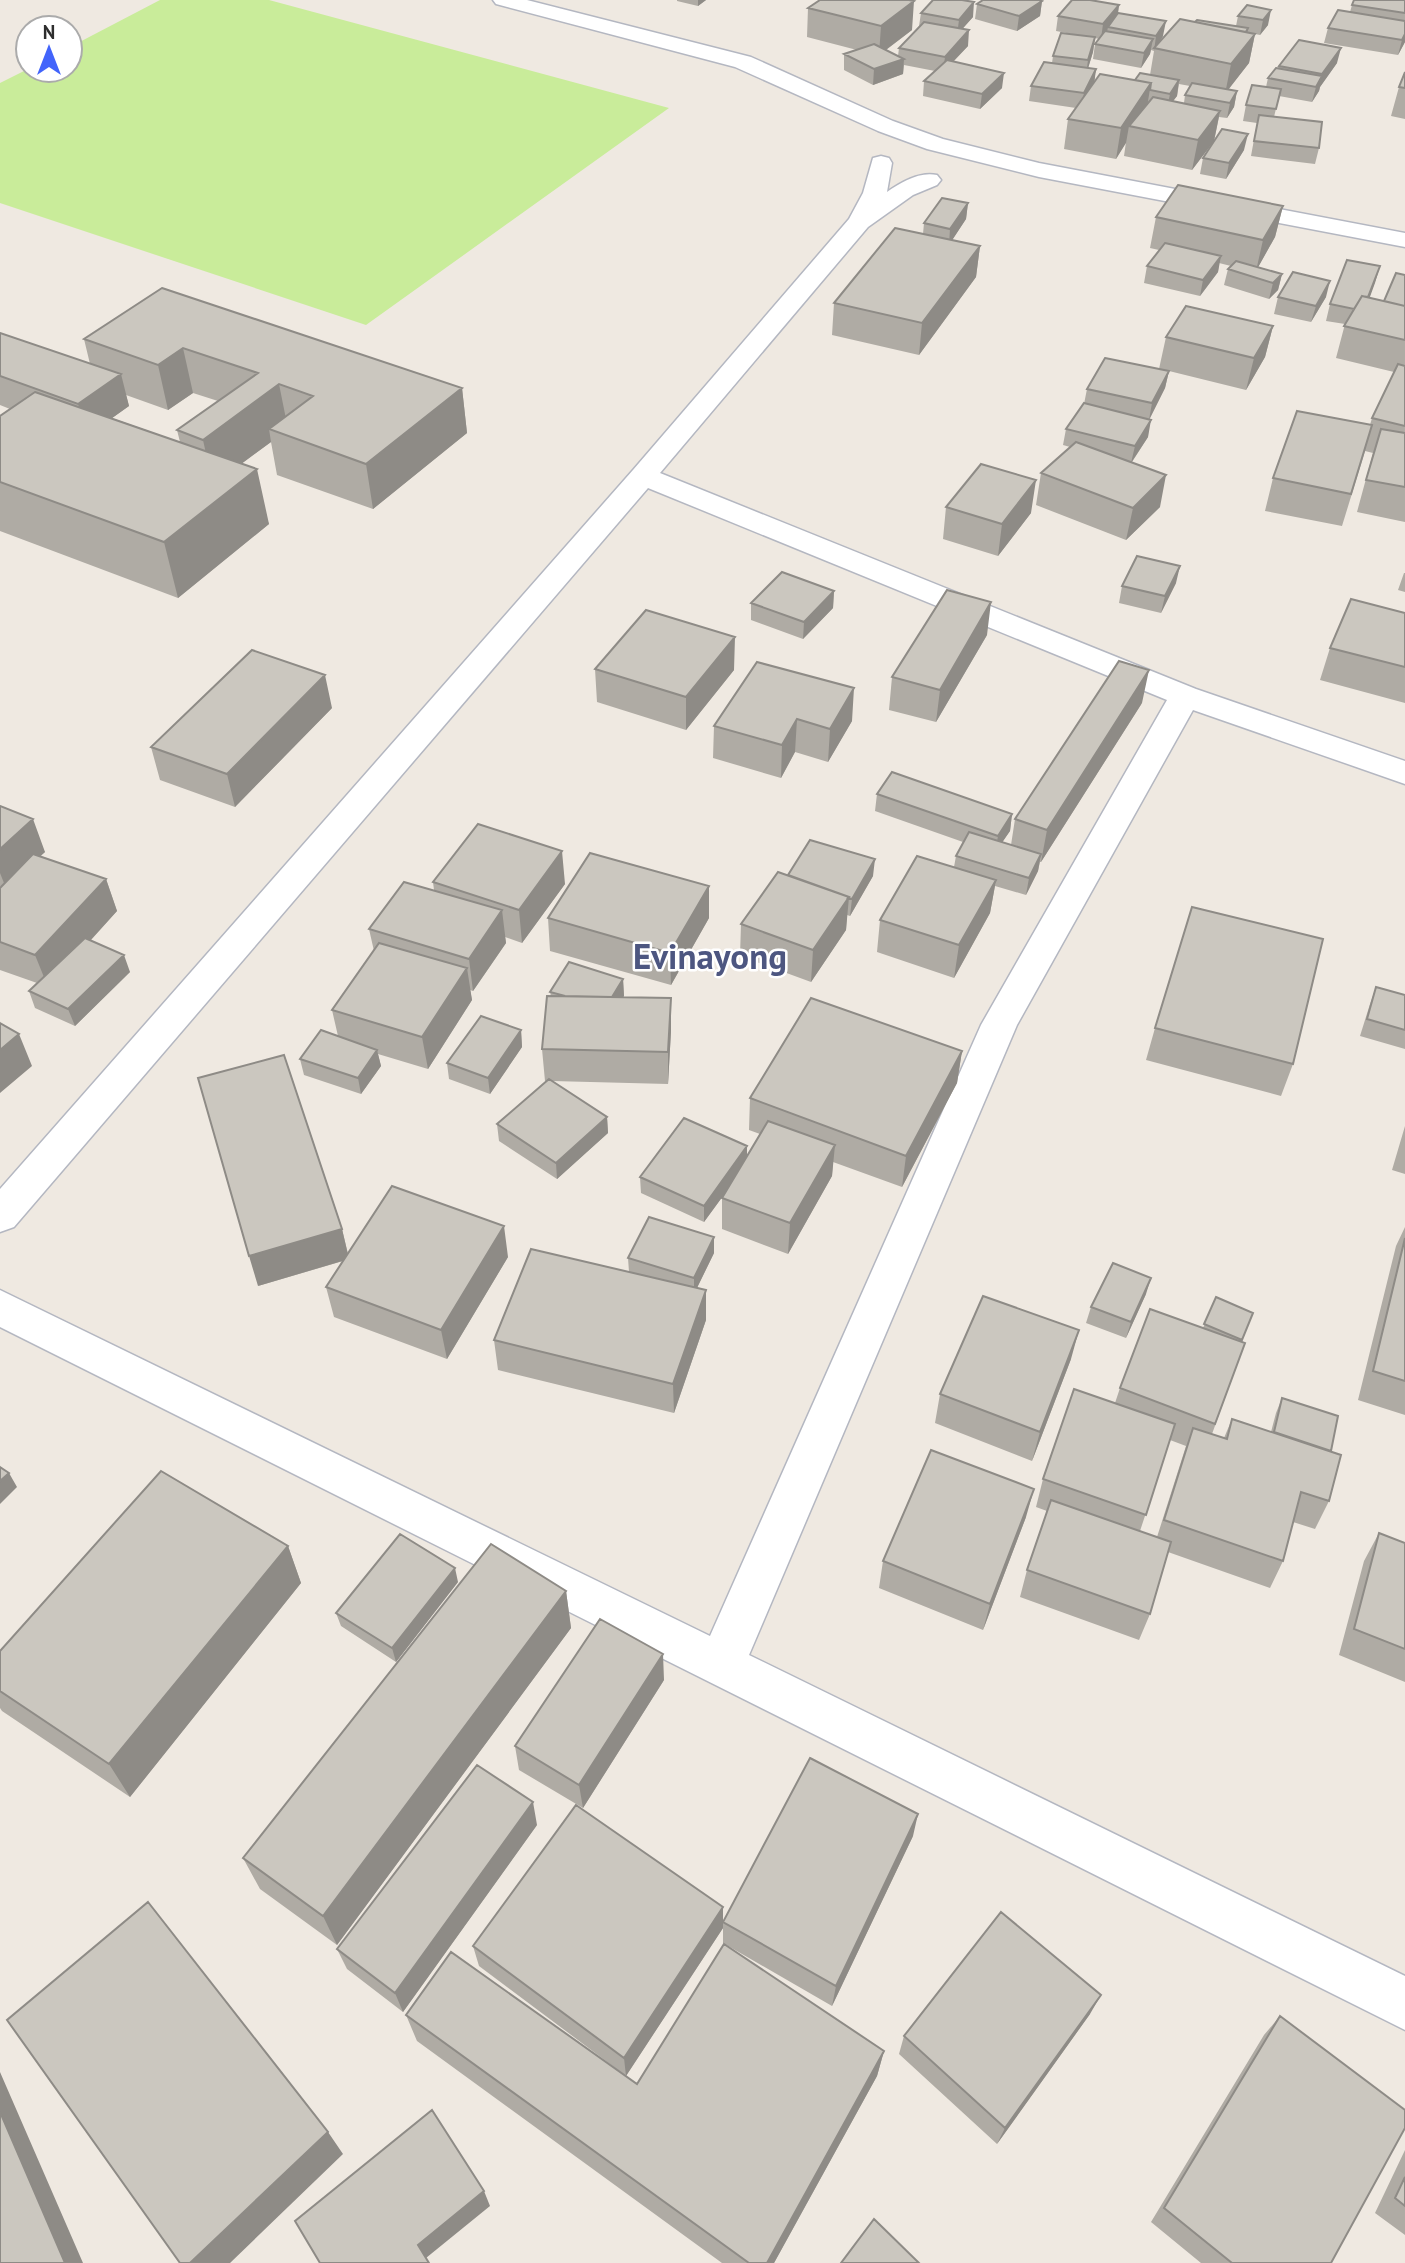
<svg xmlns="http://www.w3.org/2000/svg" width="1405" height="2263" viewBox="0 0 1405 2263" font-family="'PT Sans',sans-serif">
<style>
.pitch{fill:#c9ec9a}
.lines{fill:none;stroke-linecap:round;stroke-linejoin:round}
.minor-casing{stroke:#b4b7c1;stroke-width:3}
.minor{fill:#fff;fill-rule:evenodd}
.wall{fill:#afaba4;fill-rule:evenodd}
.shaded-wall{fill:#8e8b86}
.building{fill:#cbc7bf;stroke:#8e8b86;stroke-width:2}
.labels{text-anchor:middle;stroke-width:5;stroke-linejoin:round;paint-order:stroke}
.town-label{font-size:35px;font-weight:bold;fill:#4d5680;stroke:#fff}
</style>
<rect width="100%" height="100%" fill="#efe9e1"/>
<path class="pitch" d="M160,0H269L669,108L366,325L0,203V83L28,69L70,70V47Z"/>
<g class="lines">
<defs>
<path id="minor" d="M493,0H527L751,57L893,121L943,139L1039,163L1405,233V247L1039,177L927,149L878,131L735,67L496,4Z
M881,156L889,158L892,163L887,192C901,182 920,171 937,175L941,180L937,185L913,195L868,227L660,473L1196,689L1405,761V784L1193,710L1017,1025L749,1655L1405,1976V2030L0,1327V1290L710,1636L981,1025L1167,700L648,488L14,1227L0,1232V1189L633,470L849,219L863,193L873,158Z"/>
</defs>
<use href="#minor" class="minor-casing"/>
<use href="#minor" class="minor"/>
</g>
<path class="wall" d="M677,0H706L698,6L677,1Z
M1405,0V42L1398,55L1324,43L1328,28L1350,12L1352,5Z
M1042,1L1040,16L1017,31L975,19L977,4Z
M1119,5L1118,13L1163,36L1159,44L1195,22L1236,26L1238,16L1247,5L1268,25L1260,35L1255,34L1249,63L1228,89L1237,91L1234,107L1227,118L1219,117L1214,141L1192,170L1124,156L1126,142L1116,159L1064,149L1068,119L1076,108L1029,101L1031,86L1052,63L1053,56L1083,36L1056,31L1058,16ZM1095,38L1099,39L1095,44L1093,59L1141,68L1150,54L1151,50L1154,51L1150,75L1135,80L1094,82L1096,69L1088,68L1093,52ZM1179,84L1190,86L1185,95L1184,103L1173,101L1177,96Z
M808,8L912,30L886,50L898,56L899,48L919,26L921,13L973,17L962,29L968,46L954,61L1002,88L980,109L923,96L924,81L935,71L904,65L903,74L873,85L844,70V54L857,50L807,37Z
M1337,63L1320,87L1319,91L1312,102L1279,96L1274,117L1319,148L1315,164L1251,156L1257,123L1243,121L1246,105L1266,87L1268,78L1278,68L1279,66Z
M1405,72V119L1391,116L1399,87Z
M1244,150L1226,179L1200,174L1203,158Z
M968,203L966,219L952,240L980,246L976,277L919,355L832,335L834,303L923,234L924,223Z
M1283,206L1275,237L1258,267L1282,274L1278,290L1269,299L1224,285L1228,269L1231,266L1219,263L1218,272L1200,296L1144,283L1147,266L1159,250L1150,248L1156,217Z
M1380,266L1369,298L1384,301L1405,275V522L1357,512L1373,453L1365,451L1342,526L1265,511L1273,478L1370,425L1372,418L1394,372L1336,358L1345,324L1326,321L1330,304Z
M162,288L462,388L467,433L373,509L277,475L271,442L242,463L269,524L178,598L0,531V416L10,409L0,405V333L90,364L84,339ZM193,393L218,401L177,430L180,442L112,418L129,406L126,395L168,410Z
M1278,297H1326L1311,322L1274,314Z
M1273,326L1265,357L1246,390L1169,371L1165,388L1149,420L1148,437L1132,462L1160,507L1126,540L1036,505L1041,473L1070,447L1063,445L1066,429L1084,404L1087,389L1159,369L1166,337Z
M946,507L1031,513L998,556L943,539Z
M1404,573H1405V592L1398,590Z
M1176,583L1161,613L1119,603L1122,586Z
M834,591L833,608L803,639L751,620V603Z
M1405,613V703L1320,680L1330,648Z
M987,635L936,722L889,710L892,677Z
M757,662L852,721L828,762L795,752L781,778L713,758L714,726Z
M595,669L734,670L686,730L597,702Z
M1142,703L1041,862H1040L1038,871L1026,895L995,886L990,913L954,978L877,952L880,920L954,867L956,856L963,842L875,811L877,794L1012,814L1010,831L1002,842L1011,845L1015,819Z
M332,708L235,807L160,780L151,747Z
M0,806L45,852L40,856L106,879L117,911L91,940L130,972L75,1026L35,1008L29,991L37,983L0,970V888L1,887L0,886Z
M788,875L873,876L850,916L847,915L846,930L811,982L740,956L741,924Z
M433,882L565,884L522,943L505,937L506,943L473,991L470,990L472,1000L428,1069L378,1054L381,1066L361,1094L304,1075L300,1059L338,1036L332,1010L374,951L369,929L434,890Z
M709,886V918L671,985L550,951L548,918Z
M623,979L624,996L623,997L671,1031L668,1084L552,1081L607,1117L608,1133L557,1179L499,1141L497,1124L547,1081H545L542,1049L551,996L550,992Z
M1376,987L1405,995V1049L1360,1036L1370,1004Z
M1155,1028L1293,1064L1281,1096L1146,1060Z
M521,1030L522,1047L490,1094L449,1079L447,1063Z
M962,1051L957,1083L902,1187L833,1162L832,1176L788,1254L722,1229V1198L723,1196L704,1222L641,1193L640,1177L747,1156L760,1134L749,1130L750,1098Z
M1405,1126V1174L1392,1170Z
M1405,1227V1415L1358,1400L1396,1246Z
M342,1229L348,1254L508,1257L447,1359L334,1317L326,1287L343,1261L258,1286Z
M714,1237V1253L697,1288L706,1320L674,1413L498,1370L494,1340L629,1272L628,1258Z
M1146,1294L1126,1338L1086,1323L1091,1307Z
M1216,1297L1253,1313L1241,1342L1245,1343L1212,1434L1224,1438L1232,1419L1271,1432L1276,1413L1282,1398L1331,1451L1329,1501L1315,1529L1293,1522L1283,1561L1270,1588L1168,1552L1150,1614L1139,1640L1020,1597L1027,1570L1047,1511L1036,1507L1043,1479L1115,1403L1120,1388L1203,1328ZM1170,1440L1186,1446L1157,1537L1140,1531Z
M1071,1359L1032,1461L935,1423L940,1394Z
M1026,1517L983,1630L879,1588L883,1561Z
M1379,1533L1405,1543V1682L1339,1655L1364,1561Z
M288,1546L301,1583L130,1797L2,1711L0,1708V1651Z
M458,1582L396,1662L341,1626L336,1613Z
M566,1591L571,1628L337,1945L260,1889L243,1858Z
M664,1680L583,1808L519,1770L515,1746Z
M537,1825L403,2012L347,1969L337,1949Z
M913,1836L832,2006L723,1943V1922Z
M723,1907V1928L626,2076L479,1966L473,1946Z
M1090,2014L997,2144L899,2054L904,2036Z
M406,2015L637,2084L884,2051L877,2076L774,2263H722L417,2041Z
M1280,2016L1331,2263H1201L1151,2222L1264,2035Z
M1405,2150V2235L1375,2213Z"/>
<path class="shaded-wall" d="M698,0H706L698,6Z
M914,1L912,30L879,55L881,26Z
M1042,1L1040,16L1017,31L1019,16Z
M974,2L973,17L957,35L959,20Z
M1119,5L1117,20L1108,27L1107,32L1101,39L1103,24Z
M1271,10L1268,25L1260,35L1263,20Z
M1166,21L1163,36L1155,49L1154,48V51L1156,36Z
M1248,28L1245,43L1255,34L1249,63L1225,94L1231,64L1240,41Z
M969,30L968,46L943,72L945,57Z
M1405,34V42L1398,55L1402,40Z
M1095,37L1093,52L1086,75L1088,60Z
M1153,39L1150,54L1141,68L1144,53Z
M1341,48L1337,63L1320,87L1319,91L1312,102L1316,87L1320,79L1322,74Z
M904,59L903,74L873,85L874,69Z
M1096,69L1094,85L1081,109L1084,93Z
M1004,73L1002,88L980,109L982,94Z
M1179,80L1177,96L1167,109L1170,94Z
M1151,83L1146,113L1129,126L1126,143L1116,159L1121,128Z
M1237,91L1234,107L1227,118L1230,103Z
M1220,111L1214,141L1192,170L1198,140Z
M1248,134L1244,150L1226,179L1229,163Z
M968,203L966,219L949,245L950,229Z
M1283,206L1275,237L1256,271L1263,240Z
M980,246L976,277L919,355L922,323Z
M1221,256L1218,272L1200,296L1203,280Z
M1380,266L1375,283L1359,327L1363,310Z
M1282,274L1278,290L1269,299L1273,283Z
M1330,281L1326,297L1311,322L1316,306Z
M1273,326L1265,357L1246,390L1254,358Z
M183,348L193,393L168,410L158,365Z
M1169,371L1165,388L1149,420L1152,403Z
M121,374L129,406L87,436L78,404Z
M279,384L288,429H269L271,442L213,485L203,440Z
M462,388L467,433L373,509L366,464Z
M1151,420L1148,437L1131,463L1135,446Z
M257,469L269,524L178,598L164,542Z
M1166,475L1160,507L1126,540L1133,508Z
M1036,480L1031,513L998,556L1002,524Z
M1180,566L1176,583L1161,613L1165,596Z
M834,591L833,608L803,639L804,622Z
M991,602L987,635L936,722L940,690Z
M735,637L734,670L686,730V697Z
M1149,670L1142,703L1041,862L1047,830Z
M325,675L332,708L235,807L227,774Z
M854,688L852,721L828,762L830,729Z
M797,719L795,752L781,778L782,745Z
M1012,814L1010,831L995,853L998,836Z
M33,819L45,852L6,888L0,873V849Z
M562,851L565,884L522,943L519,910Z
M1041,854L1038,871L1026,895L1029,878Z
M875,859L873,876L850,916L852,899Z
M106,879L117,911L48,987L35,955Z
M996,880L990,913L954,978L959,945Z
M709,886V918L671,985L670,953Z
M849,897L846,930L811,982L813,950Z
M502,910L506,943L473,991L469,959Z
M124,955L130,972L75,1026L68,1009Z
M467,968L472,1000L428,1069L422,1037Z
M623,979L624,996L606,1025L605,1008Z
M671,998V1031L668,1084V1052Z
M521,1030L522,1047L490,1094L488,1078Z
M19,1034L32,1066L0,1093V1050Z
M377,1050L381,1066L361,1094L358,1078Z
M962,1051L957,1083L902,1187L906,1156Z
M607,1117L608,1133L557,1179L556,1163Z
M835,1145L832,1176L788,1254L790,1223Z
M747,1146V1163L704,1222V1206Z
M504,1226L508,1257L447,1359L441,1330Z
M342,1229L349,1259L258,1286L249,1256Z
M714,1237V1253L694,1294V1278Z
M1151,1278L1146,1294L1126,1338L1131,1322Z
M706,1290V1320L674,1413L673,1384Z
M1079,1330L1071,1359L1032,1461L1040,1432Z
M9,1473L17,1487L0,1504V1481Z
M1034,1489L1026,1517L983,1630L990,1604Z
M288,1546L301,1583L130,1797L109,1764Z
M455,1568L458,1582L396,1662L392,1648Z
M566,1591L571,1628L337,1945L323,1916Z
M663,1654L664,1680L583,1808L579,1785Z
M533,1802L537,1825L403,2012L395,1993Z
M918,1814L913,1836L832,2006L836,1986Z
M723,1907V1928L626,2076L624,2058Z
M1101,1995L1090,2014L997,2144L1005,2128Z
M884,2051L877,2076L774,2263H767Z
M0,2072L83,2263H65L0,2112Z
M328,2132L343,2154L230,2263H190Z
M484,2191L490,2206L426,2258L418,2245Z"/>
<path class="building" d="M820,0H909L914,1L881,26L808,8Z
M933,0H962L974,2L959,20L921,13Z
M983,0H1039L1042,1L1019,16L977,4Z
M1072,0H1090L1119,5L1103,24L1058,16Z
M1354,0H1405V13L1352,5Z
M1247,5L1271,10L1263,20L1238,16Z
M1338,10L1405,21V34L1402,40L1328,28Z
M1118,13L1166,21L1156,36L1108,27Z
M1180,19L1255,34L1231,64L1154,48Z
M1197,20L1248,28L1246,32L1195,22Z
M924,22L969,30L945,57L899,48Z
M1105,31L1153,39L1144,53L1095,44Z
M1061,33L1095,37L1088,60L1053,56Z
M1299,40L1341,48L1322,74L1279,66Z
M874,44L904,59L874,69L844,54Z
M947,60L1004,73L982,94L924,81Z
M1044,62L1096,69L1084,93L1031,86Z
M1276,68L1322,76L1316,87L1268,78Z
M1405,72V88L1399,87Z
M1140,73L1179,80L1170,94L1150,90L1151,83L1135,80Z
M1100,74L1151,83L1121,128L1068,119Z
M1192,83L1237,91L1230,103L1185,95Z
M1252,85L1281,89L1276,109L1246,105Z
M1153,97L1220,111L1198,140L1129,126Z
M1259,115L1322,122L1319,148L1254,141Z
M1222,129L1248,134L1229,163L1203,158Z
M1178,185L1283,206L1263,240L1156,217Z
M942,198L968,203L950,229L924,223Z
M895,228L980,246L922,323L834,303Z
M1165,243L1221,256L1203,280L1147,266Z
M1347,260L1380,266L1368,297L1362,296L1354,309L1330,304Z
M1236,261L1282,274L1273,283L1228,269Z
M1293,272L1330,281L1316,306L1278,297Z
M1396,273L1405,275V306L1384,301Z
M162,288L462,388L366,464L269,429L313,396L279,384L203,440L177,430L258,373L183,348L158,365L84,339Z
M1362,296L1405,306V340L1344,326Z
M1186,306L1273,326L1254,358L1166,337Z
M0,333L121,374L78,404L0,376Z
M1105,358L1169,371L1152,403L1087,389Z
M1398,364L1405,366V426L1372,418Z
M35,392L257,469L164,542L0,482V416Z
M1084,403L1151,420L1135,446L1066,429Z
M1297,411L1372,425L1351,494L1273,478Z
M1381,429L1405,433V487L1366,480Z
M1076,442L1166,475L1133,508L1041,473Z
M981,464L1036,480L1002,524L946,507Z
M1137,556L1180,566L1165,596L1122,586Z
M782,572L834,591L804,622L751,603Z
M947,590L991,602L940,690L892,677Z
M1351,599L1405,613V667L1330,648Z
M646,610L735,637L686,697L595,669Z
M252,650L325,675L227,774L151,747Z
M1119,661L1149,670L1047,830L1015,819Z
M757,662L854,688L830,729L797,719L782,745L714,726Z
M892,772L1012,814L998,836L877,794Z
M0,806L33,819L0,849Z
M478,824L562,851L519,910L433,882Z
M969,832L1041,854L1029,878L956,856Z
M810,840L875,859L852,899L848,898L849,897L788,875Z
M590,853L709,886L670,953L548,918Z
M33,854L106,879L35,955L0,942V888Z
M917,856L996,880L959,945L880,920Z
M778,872L849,897L813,950L741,924Z
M404,882L502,910L469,959L369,929Z
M1192,907L1323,939L1293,1064L1155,1028Z
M85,938L124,955L68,1009L29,991Z
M379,943L467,968L422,1037L332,1010Z
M569,962L623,979L612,997L565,996L550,992Z
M1376,987L1405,995V1030L1367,1019Z
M547,996L671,998L668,1052L542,1049Z
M811,998L962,1051L906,1156L750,1098Z
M481,1016L521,1030L488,1078L447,1063Z
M0,1023L19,1034L0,1050Z
M321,1030L377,1050L358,1078L300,1059Z
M284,1055L342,1229L249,1256L198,1078Z
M549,1079L607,1117L556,1163L497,1124Z
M684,1118L747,1146L704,1206L640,1177Z
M768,1121L835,1145L790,1223L722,1198Z
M392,1186L504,1226L441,1330L326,1287Z
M649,1217L714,1237L694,1278L628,1258Z
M1405,1238V1381L1373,1371Z
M531,1249L706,1290L673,1384L494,1340Z
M1113,1263L1151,1278L1131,1322L1091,1307Z
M983,1296L1079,1330L1040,1432L940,1394Z
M1216,1297L1253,1313L1242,1340L1204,1324Z
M1150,1309L1245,1343L1215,1424L1120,1388Z
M1074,1389L1175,1424L1146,1515L1043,1479Z
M1282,1398L1338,1416L1331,1451L1274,1432Z
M1232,1419L1341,1455L1329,1501L1301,1492L1283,1561L1164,1520L1193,1428L1227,1439Z
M931,1450L1034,1489L990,1604L883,1561Z
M0,1467L9,1473L0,1481Z
M161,1471L288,1546L109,1764L0,1691V1651Z
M1051,1500L1171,1542L1150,1614L1027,1570Z
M1379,1533L1405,1543V1649L1354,1629Z
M400,1534L455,1568L392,1648L336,1613Z
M491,1544L566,1591L323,1916L243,1858Z
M600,1619L663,1654L579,1785L515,1746Z
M810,1758L918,1814L836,1986L723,1922Z
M477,1765L533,1802L395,1993L337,1949Z
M576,1805L723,1907L624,2058L473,1946Z
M148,1902L328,2132L190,2263H180L7,2020Z
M1001,1912L1101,1995L1005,2128L904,2036Z
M724,1944L884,2051L767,2263H749L406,2015L451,1952L637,2084Z
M1280,2016L1405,2110V2128L1331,2263H1232L1164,2208Z
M432,2110L484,2191L418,2245L429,2263H320L295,2221Z
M0,2112L65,2263H0Z
M1405,2177V2206L1395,2198Z
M874,2219L919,2263H841Z"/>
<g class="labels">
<g class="town-label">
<text x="710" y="969">Evinayong</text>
</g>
</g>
<g transform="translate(49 49)"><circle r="33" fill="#ffffff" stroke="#ababab" stroke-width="2"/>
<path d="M0-5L12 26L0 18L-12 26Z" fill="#4264fb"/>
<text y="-10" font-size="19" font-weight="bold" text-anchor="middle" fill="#2e2e2e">N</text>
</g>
</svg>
